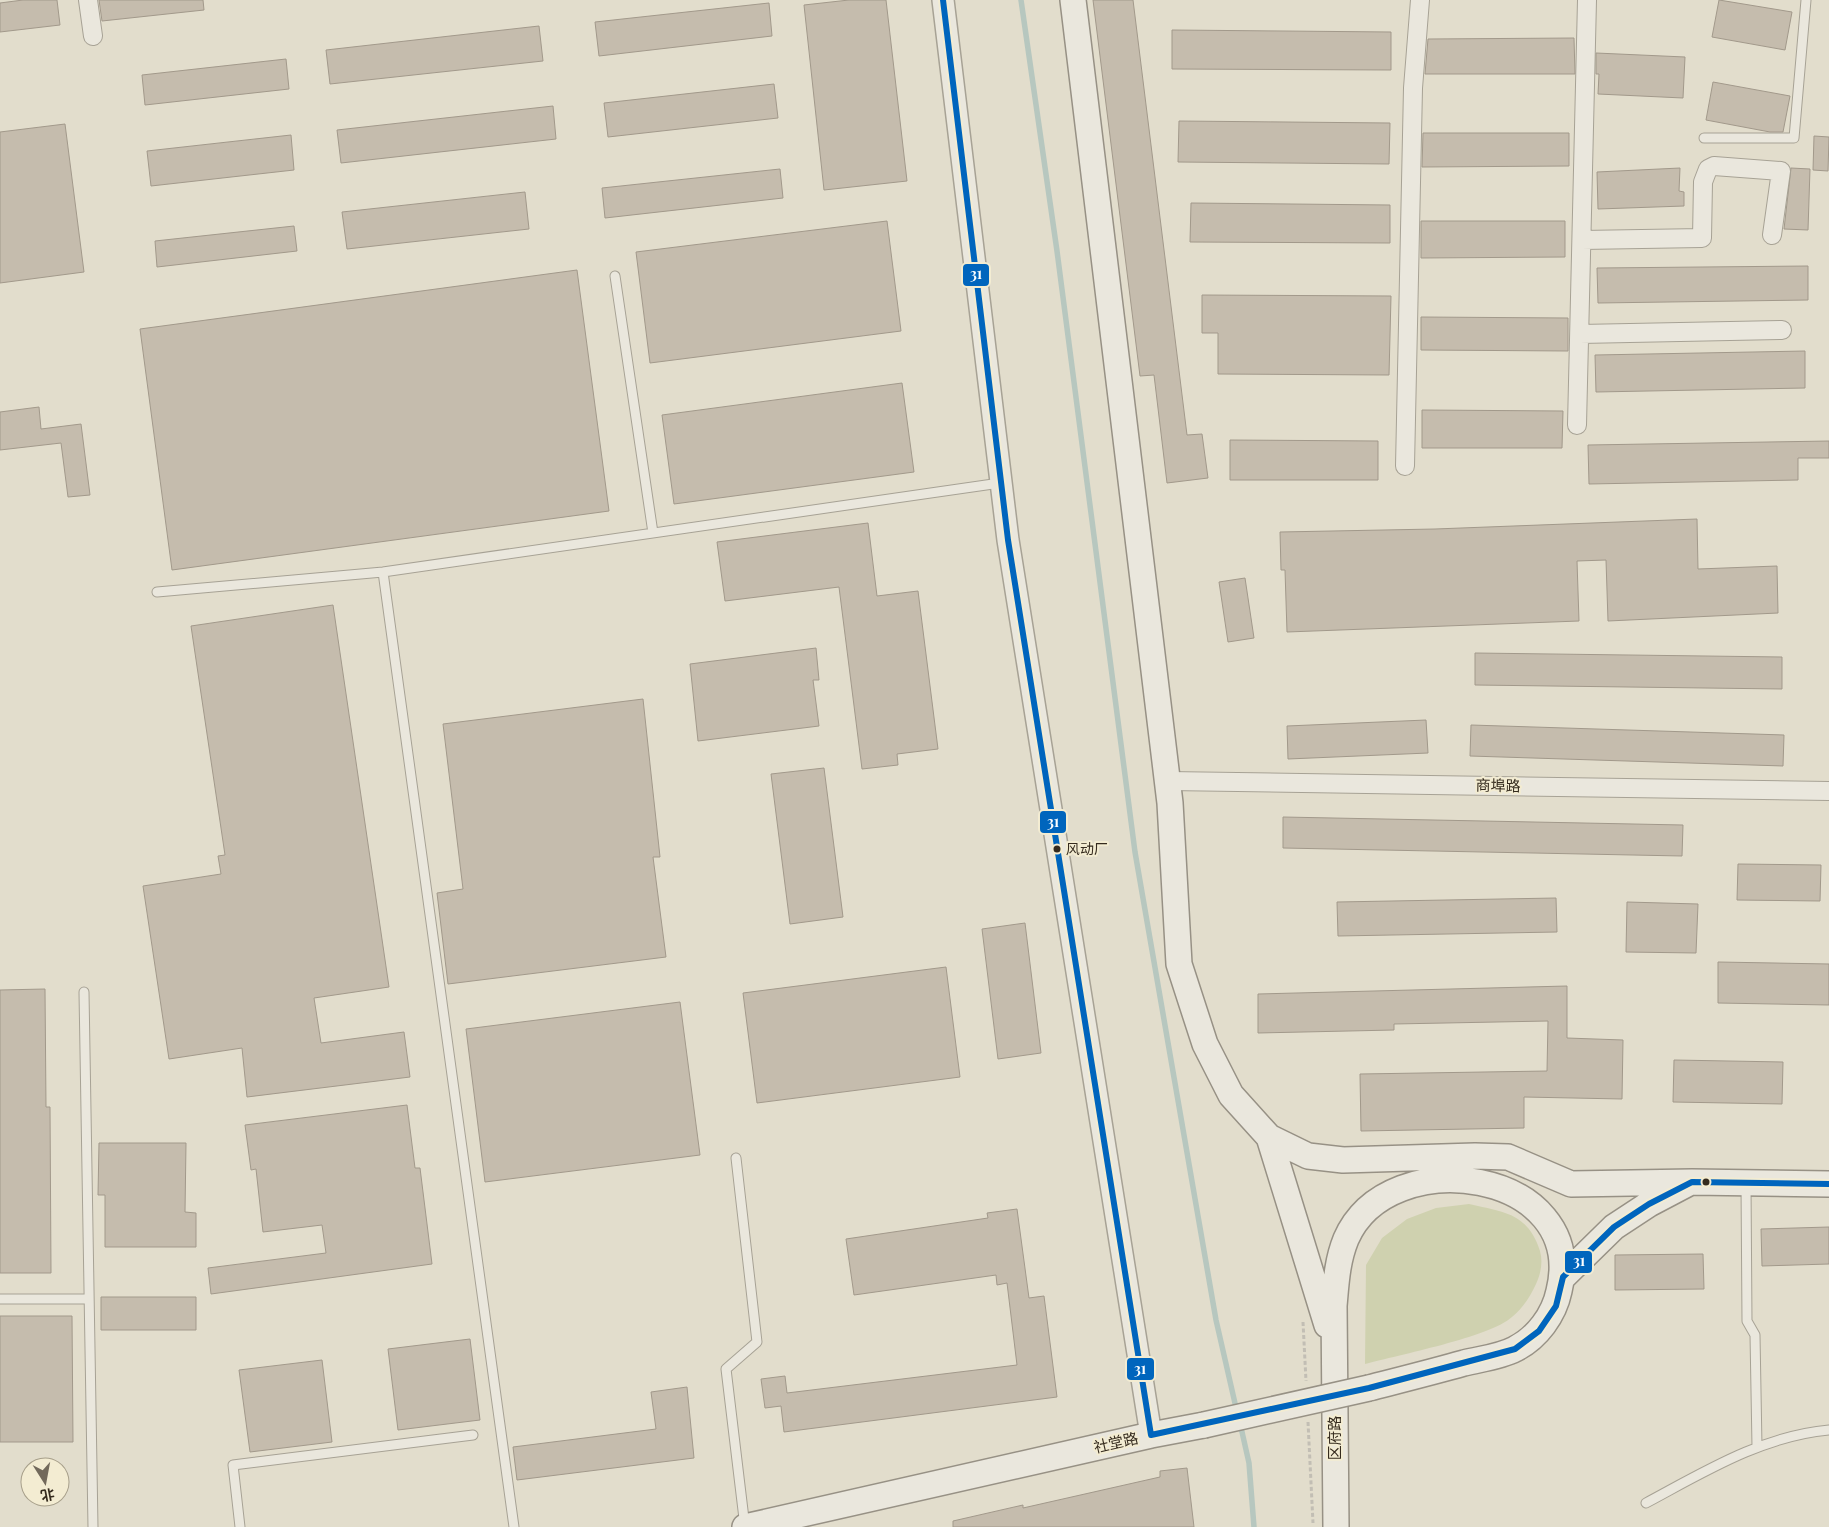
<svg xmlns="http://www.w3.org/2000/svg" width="1829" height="1527" viewBox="0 0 1829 1527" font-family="'Playfair Display','Noto Sans SC',serif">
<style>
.green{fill:#cfd1af}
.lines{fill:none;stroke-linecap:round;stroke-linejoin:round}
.stream{stroke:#b7c7bf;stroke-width:5.5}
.building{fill:#c5bcad;stroke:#a2998b}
.service-casing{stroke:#a7a295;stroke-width:11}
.minor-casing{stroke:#a7a295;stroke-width:20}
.tertiary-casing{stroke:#a7a295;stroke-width:24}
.secondary-casing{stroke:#979185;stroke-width:28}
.path{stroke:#c2beb4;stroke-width:3;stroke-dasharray:4 2.5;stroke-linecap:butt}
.service{stroke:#eae7dd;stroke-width:9}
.minor{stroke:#eae7dd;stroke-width:18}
.tertiary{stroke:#eae7dd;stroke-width:21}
.secondary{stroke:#eae7dd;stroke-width:25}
.secondary-bridge-casing{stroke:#979185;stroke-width:28;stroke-linecap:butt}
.secondary-bridge{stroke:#eae7dd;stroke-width:25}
.bus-1-casing{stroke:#f3ecd2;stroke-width:10}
.bus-1{stroke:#0065bd;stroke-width:6}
.bus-dot{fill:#352b1e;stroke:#f3ecd2;stroke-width:2}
.labels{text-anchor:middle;stroke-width:4;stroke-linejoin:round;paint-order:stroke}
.bus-label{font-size:14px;fill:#352b1e;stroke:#f3ecd2;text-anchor:start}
.street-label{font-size:15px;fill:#352b1e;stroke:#f3ecd2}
.line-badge{stroke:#f3ecd2;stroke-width:2}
.badge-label{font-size:14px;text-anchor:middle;font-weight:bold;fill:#fff}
</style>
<rect width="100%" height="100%" fill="#e2ddcc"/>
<path class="green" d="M1469,1204C1504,1212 1528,1213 1540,1251C1543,1262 1541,1273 1536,1284C1530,1297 1523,1308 1512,1317C1490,1337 1398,1355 1365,1364L1366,1265L1382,1238L1407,1219L1436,1208Z"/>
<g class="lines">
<path class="stream" d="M1021,0L1057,251L1135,852L1216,1320L1237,1412
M1240,1423L1249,1463L1254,1527"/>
</g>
<path class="building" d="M23,0H57L60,25L0,32V3Z
M99,0H203L204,10L102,21Z
M849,0H886L907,181L824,190L804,5Z
M1093,0H1133L1187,435L1202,434L1208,478L1167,483L1154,375L1140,376Z
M1719,0L1792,12L1785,50L1712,37Z
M769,3L772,36L599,56L595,22Z
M539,26L543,61L330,84L326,50Z
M1172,30L1391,32V70L1172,69Z
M1574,38L1575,74H1425L1428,39Z
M1596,53L1685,57L1683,98L1598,94L1599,74H1596Z
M286,59L289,89L145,105L142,75Z
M1713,82L1790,96L1783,132H1770L1706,120Z
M774,84L778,118L608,137L604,103Z
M553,106L556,139L341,163L337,130Z
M1179,121L1390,123L1389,164L1178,162Z
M65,124L84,272L0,283V132Z
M1423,133H1569V166L1422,167Z
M291,135L294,170L151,186L147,151Z
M1814,136L1829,137L1828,171L1813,170Z
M1680,168L1679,191L1684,192V206L1598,209L1597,172Z
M1791,168L1810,169L1808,230L1784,229Z
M780,169L783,198L605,218L602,188Z
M525,192L529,229L347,249L342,212Z
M1191,203L1390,205V243L1190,242Z
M887,221L901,331L650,363L636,252Z
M1421,221H1565V257L1421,258Z
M294,226L297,251L157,267L155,241Z
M1808,266V300L1598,303L1597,268Z
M577,270L609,511L172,570L140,329Z
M1202,295L1391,296L1389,375L1218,374V333H1202Z
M1421,317L1568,318V351L1421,350Z
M1805,351V388L1596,392L1595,355Z
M902,383L914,472L674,504L662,415Z
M39,407L41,429L81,424L90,495L68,497L61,443L0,450V412Z
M1422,410L1563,411L1562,448H1422Z
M1230,440L1378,441V480H1230Z
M1829,441V458H1798V480L1589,484L1588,445Z
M1697,519L1698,569L1777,566L1778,613L1608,621L1606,560L1577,561L1579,621L1287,632L1285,570H1281L1280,532L1435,529Z
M868,523L877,596L918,591L938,749L897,754L898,765L862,769L839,587L725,601L717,542Z
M1245,578L1254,638L1228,642L1219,582Z
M333,605L389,987L314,998L321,1043L404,1032L410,1077L247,1097L242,1048L169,1059L143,886L221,874L218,856L225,855L191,626Z
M816,648L819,680H813L819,726L698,741L690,664Z
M1475,653L1782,657V689L1475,685Z
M643,699L660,857H653L666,957L448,984L437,893L463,889L443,724Z
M1426,720L1428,753L1288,759L1287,726Z
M1471,725L1784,735L1783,766L1470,756Z
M824,768L843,917L790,924L771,774Z
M1283,817L1683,825L1682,856L1283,848Z
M1738,864L1821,865L1820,901L1737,900Z
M1556,898L1557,932L1338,936L1337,902Z
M1627,902L1698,904L1696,953L1626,952Z
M1025,923L1041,1053L998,1059L982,929Z
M1718,962L1829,964V1005L1718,1003Z
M946,967L960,1077L757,1103L743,993Z
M1567,986V1038L1623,1040L1622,1099L1524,1097V1128L1361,1131L1360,1074L1547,1071L1548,1021L1394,1024V1030L1258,1033V994Z
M45,989L46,1107H50L51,1273H0V990Z
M680,1002L700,1155L485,1182L466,1029Z
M1674,1060L1783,1062L1782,1104L1673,1102Z
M407,1105L415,1168H420L432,1264L211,1294L208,1268L326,1253L322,1225L263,1232L256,1169L251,1170L245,1125Z
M99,1143H186L185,1212L196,1213V1247H105V1195H98Z
M1017,1209L1029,1298L1044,1296L1057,1397L784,1432L781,1406L765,1408L761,1379L785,1376L787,1393L1017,1365L1007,1283L997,1285L996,1275L854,1295L846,1239L988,1218L987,1213Z
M1829,1227V1264L1762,1266L1761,1229Z
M1703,1254L1704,1289L1615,1290V1255Z
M101,1297H196V1330H101Z
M0,1316H72L73,1442H0Z
M470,1339L480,1420L398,1430L388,1349Z
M322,1360L332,1442L250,1452L239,1370Z
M687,1387L694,1458L517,1480L513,1447L656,1429L651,1392Z
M1187,1468L1194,1527H953V1521L1023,1505V1508L1160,1477V1471Z"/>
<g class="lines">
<defs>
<path id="service" d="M1704,138H1794L1806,0
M615,276L653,533
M383,572L514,1527
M157,592L383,572L1000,483
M84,992L93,1527
M736,1158L757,1342L726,1369L745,1527
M1746,1184L1747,1321L1755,1335L1757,1447
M0,1299H89
M1646,1503C1704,1472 1762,1436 1829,1430
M240,1527L233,1465L473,1435"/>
<path id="minor" d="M88,0L93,36
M1582,240L1702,238L1703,182L1708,169L1714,166L1781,171L1772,235
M1580,334L1782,330
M1577,425L1587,0
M1405,466L1413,88L1420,0
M1168,781L1829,791"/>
<path id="tertiary" d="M943,0L1008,540L1151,1435"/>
<path id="secondary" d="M1073,0L1170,803L1179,964L1205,1044L1231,1095L1269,1137L1308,1156L1343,1160L1475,1156L1508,1157L1571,1184L1692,1182L1829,1184
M1269,1137L1327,1325
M1563,1277L1614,1227L1649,1204L1687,1184
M745,1527L1151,1435L1204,1425
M1336,1527L1334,1306C1336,1283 1337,1261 1346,1239C1389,1140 1589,1170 1559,1291C1554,1315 1537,1338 1515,1349C1500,1357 1480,1359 1464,1363C1432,1372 1400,1380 1369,1388"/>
</defs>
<use href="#service" class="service-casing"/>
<use href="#minor" class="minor-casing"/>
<use href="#tertiary" class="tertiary-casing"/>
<use href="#secondary" class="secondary-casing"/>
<path class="path" d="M1303,1322L1306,1381
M1308,1422L1313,1523"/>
<use href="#service" class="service"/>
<use href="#minor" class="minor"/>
<use href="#tertiary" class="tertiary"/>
<use href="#secondary" class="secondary"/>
<defs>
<path id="secondary-bridge" d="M1204,1425L1369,1388"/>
</defs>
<use href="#secondary-bridge" class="secondary-bridge-casing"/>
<use href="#secondary-bridge" class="secondary-bridge"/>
<defs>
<path id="bus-1" d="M943,0L1008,540L1151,1435L1369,1388L1515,1349L1539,1331L1556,1306L1563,1277L1614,1227L1649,1204L1692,1182L1829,1184"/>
</defs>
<use href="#bus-1" class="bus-1-casing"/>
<use href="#bus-1" class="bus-1"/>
</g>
<g class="bus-dot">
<circle cx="1057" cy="849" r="4.5"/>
<circle cx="1706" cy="1182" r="4.5"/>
</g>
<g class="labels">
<g class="bus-label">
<text x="1066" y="854">风动厂</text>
</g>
<g class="street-label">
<text transform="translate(1498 786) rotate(1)" y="5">商埠路</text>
<text transform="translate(1335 1438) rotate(-90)" y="5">区府路</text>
<text transform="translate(1116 1443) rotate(-13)" y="5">社堂路</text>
</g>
</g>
<g class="line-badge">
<rect x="962" y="263" width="28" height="24" rx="5" fill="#0065bd"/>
<rect x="1039" y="810" width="28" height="24" rx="5" fill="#0065bd"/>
<rect x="1564" y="1250" width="29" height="24" rx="5" fill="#0065bd"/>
<rect x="1126" y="1357" width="29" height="24" rx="5" fill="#0065bd"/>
</g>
<g class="badge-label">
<text x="976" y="279">31</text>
<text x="1053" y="827">31</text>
<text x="1579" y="1266">31</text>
<text x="1140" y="1374">31</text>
</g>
<g transform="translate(45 1482) rotate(169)"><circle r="24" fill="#f3ecd2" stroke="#a79f8a"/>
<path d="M0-4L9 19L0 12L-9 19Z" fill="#72695b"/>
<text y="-8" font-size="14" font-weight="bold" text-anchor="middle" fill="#352b1e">北</text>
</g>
</svg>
